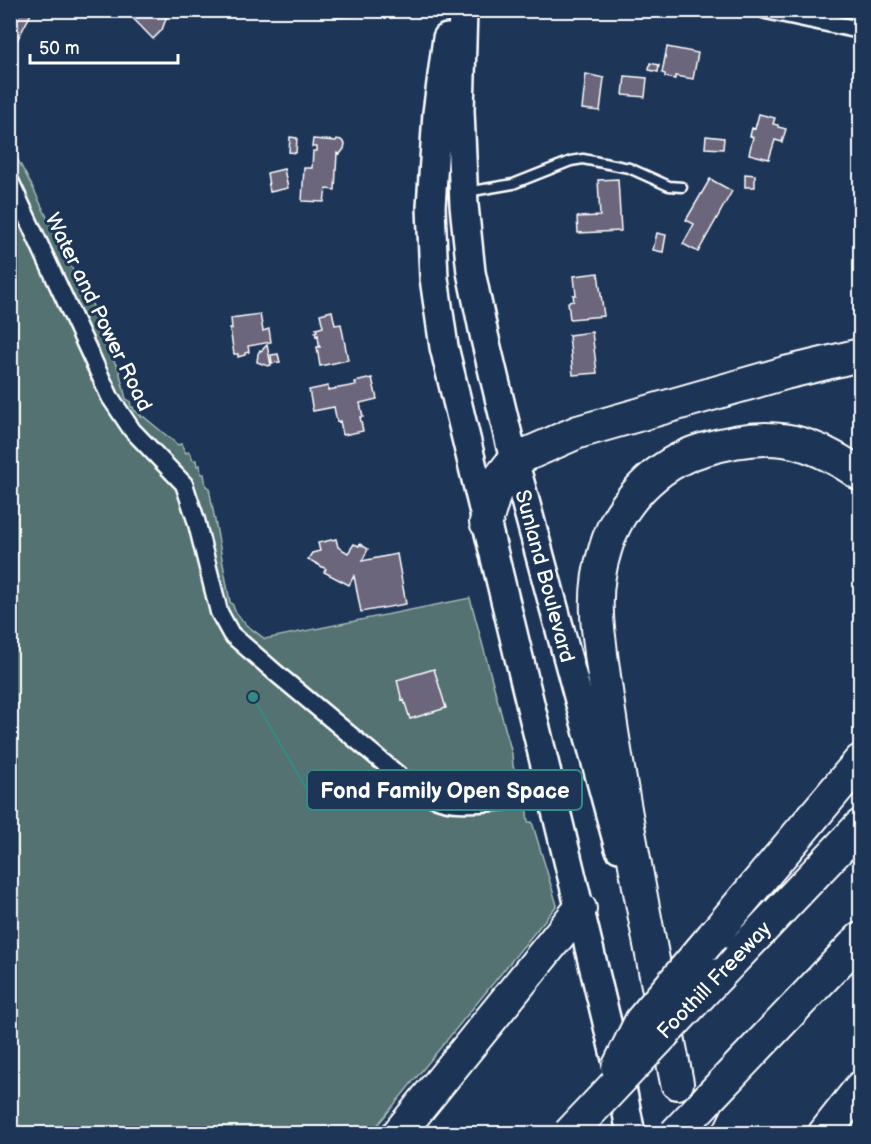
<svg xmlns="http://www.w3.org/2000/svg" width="871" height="1144" viewBox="0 0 871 1144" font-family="'Balsamiq Sans',sans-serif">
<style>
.green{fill:#537271;stroke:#a9b8b8;stroke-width:1.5}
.building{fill:#6c667b;stroke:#fff;stroke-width:1.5}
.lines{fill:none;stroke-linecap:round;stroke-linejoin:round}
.service-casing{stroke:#fff;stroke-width:13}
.minor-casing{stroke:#fff;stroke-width:21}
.primary-casing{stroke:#fff;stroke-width:32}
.motorway-casing{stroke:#fff;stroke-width:36}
.service{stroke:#1d3557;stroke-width:8}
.minor{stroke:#1d3557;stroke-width:16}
.primary{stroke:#1d3557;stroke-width:27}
.motorway{stroke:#1d3557;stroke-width:32}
.motorway-bridge-casing{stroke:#fff;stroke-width:36;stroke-linecap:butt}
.motorway-bridge{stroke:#1d3557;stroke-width:32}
.labels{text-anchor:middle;stroke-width:6;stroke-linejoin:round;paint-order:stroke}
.street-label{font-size:21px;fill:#fff;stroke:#1d3557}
.leader{fill:none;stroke:#338b84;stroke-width:2}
.callout-dot{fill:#338b84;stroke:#1d3557;stroke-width:2}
.callout{fill:#1d3557;stroke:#338b84;stroke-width:2}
.callout-label{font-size:22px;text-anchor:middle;font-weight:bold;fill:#fff}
</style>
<rect width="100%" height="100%" fill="#1d3557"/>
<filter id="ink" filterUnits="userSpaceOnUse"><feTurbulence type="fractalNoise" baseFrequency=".0167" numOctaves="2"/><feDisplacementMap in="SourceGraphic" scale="12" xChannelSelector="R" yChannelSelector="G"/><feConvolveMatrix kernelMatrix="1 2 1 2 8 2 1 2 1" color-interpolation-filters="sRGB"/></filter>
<g filter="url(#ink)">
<path class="green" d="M10,145L33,188L69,263L94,308L100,325L113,350L114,361L119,370L126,399L130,401L131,407H133L134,410L137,412L138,415H141V417H144L178,445L181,444L186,453L189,452L193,460H196L197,466L200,465L201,474H204L206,486L209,488L230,602L233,605C234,613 240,615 242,621H244L245,624L265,639L470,598L512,754L513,766L519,780L521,798L527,812L528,822H532L557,905L371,1133H11Z"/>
<path class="building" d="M15,10H33L12,50L16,51L10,61V20Z
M125,10H169L162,30L153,39Z
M337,10H358L359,16L337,17Z
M667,47L698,53L693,79L675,76V79L665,77V74L662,73Z
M650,63L659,65L658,72L649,70Z
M586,74L604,78L600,111L582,109Z
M625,76L647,78L645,97L623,95Z
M759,114L775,118L773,124L778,125V127L786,129L782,142L775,140L769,159L749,154L753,137L750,136L752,128L755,129Z
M706,136L724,138L723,149L705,148Z
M290,137L297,138L296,153L289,152Z
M313,139L336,141L337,139L341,140L345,144L344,149L340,154L337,153L335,190L326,189L324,202L302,201L304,168H312L313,151H317V147H312Z
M284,169L288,188L270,192L267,173Z
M745,174L755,175V187H745Z
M618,179L621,231L578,233L577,217L600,216L598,180Z
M710,179L732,191L698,252L683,244L694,224L686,220Z
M657,233L666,235L663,252L653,250Z
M598,273L604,316L570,319L568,302L574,301L573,295H576L574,276Z
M332,311L335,325L341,324L348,360L320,366L317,347H320L319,345L318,335L316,336L315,332L317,331L316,329L323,327L320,314Z
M260,314L263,331L269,329L271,342L248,346L249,352L245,353V355L238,357V354H234L230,329H232L231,318Z
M592,332L597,373L573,375L569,335Z
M267,345L271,365L268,366L257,362L258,354L260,350L261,351Z
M278,354L280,362L272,363L271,355Z
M372,378L377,399L360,403L363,417H360L363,431L343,435L340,421L337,422L334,407L313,411L309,390L328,386V390L356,385L355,382Z
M336,539L338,547L348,553L354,544L359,546L360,544L368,549L362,561L397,554L406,604L361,612L354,576L349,585L324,572L326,569L308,559L312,553L320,551L318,543Z
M434,669L446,708L410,719L404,700L402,701L397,680Z"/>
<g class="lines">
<defs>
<path id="service" d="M467,192L513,184L571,161L583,159L629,168L669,186L682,187"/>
<path id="minor" d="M766,10L860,30
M10,181L110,397L132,430L184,484L196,520L219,612L231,634L277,674L414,788C427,795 442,803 458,803C488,805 522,798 551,795"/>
<path id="primary" d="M463,10L460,110L464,205L471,272L485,339L514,460L619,848
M447,38L437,113L431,207L434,278L444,347L619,1072L631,1134"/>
<path id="motorway" d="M486,522L499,479L514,460L578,432L785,373L860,355
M713,936L860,761
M719,975L860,826
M677,1083C655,970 632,857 614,744C609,714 605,684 601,654C600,640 597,627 597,613C596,593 599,569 605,550C618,504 656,464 702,450C766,430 806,436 860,474
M696,1124L708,1099L860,939
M398,1134L580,909
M824,1134L860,1088"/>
</defs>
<use href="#service" class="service-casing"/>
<use href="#minor" class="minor-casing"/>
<use href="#primary" class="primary-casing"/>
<use href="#motorway" class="motorway-casing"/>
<use href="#service" class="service"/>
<use href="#minor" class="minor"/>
<use href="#primary" class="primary"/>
<use href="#motorway" class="motorway"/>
<defs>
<path id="motorway-bridge" d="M618,1068L641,1021L713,936
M569,1134L719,975
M675,1134L708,1099"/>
</defs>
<use href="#motorway-bridge" class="motorway-bridge-casing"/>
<use href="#motorway-bridge" class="motorway-bridge"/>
</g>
</g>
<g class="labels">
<g class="street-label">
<text transform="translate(99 312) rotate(64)" y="7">Water and Power Road</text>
<text transform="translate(545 576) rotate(75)" y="7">Sunland Boulevard</text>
<text transform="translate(714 980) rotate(-46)" y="7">Foothill Freeway</text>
</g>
</g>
<path class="leader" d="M253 697L307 790"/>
<circle class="callout-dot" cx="253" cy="697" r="6"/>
<rect class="callout" x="307" y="770" width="275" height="40" rx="6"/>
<g class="callout-label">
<text x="445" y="798">Fond Family Open Space</text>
</g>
<rect width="871" height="1144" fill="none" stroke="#1d3557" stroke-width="36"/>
<rect x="18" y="18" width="835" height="1108" fill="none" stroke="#fff" stroke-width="2" filter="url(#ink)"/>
<path d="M30 54v9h148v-9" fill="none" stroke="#ffffff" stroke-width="3"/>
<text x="39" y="54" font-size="18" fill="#ffffff" stroke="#1d3557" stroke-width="4.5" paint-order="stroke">50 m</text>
</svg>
